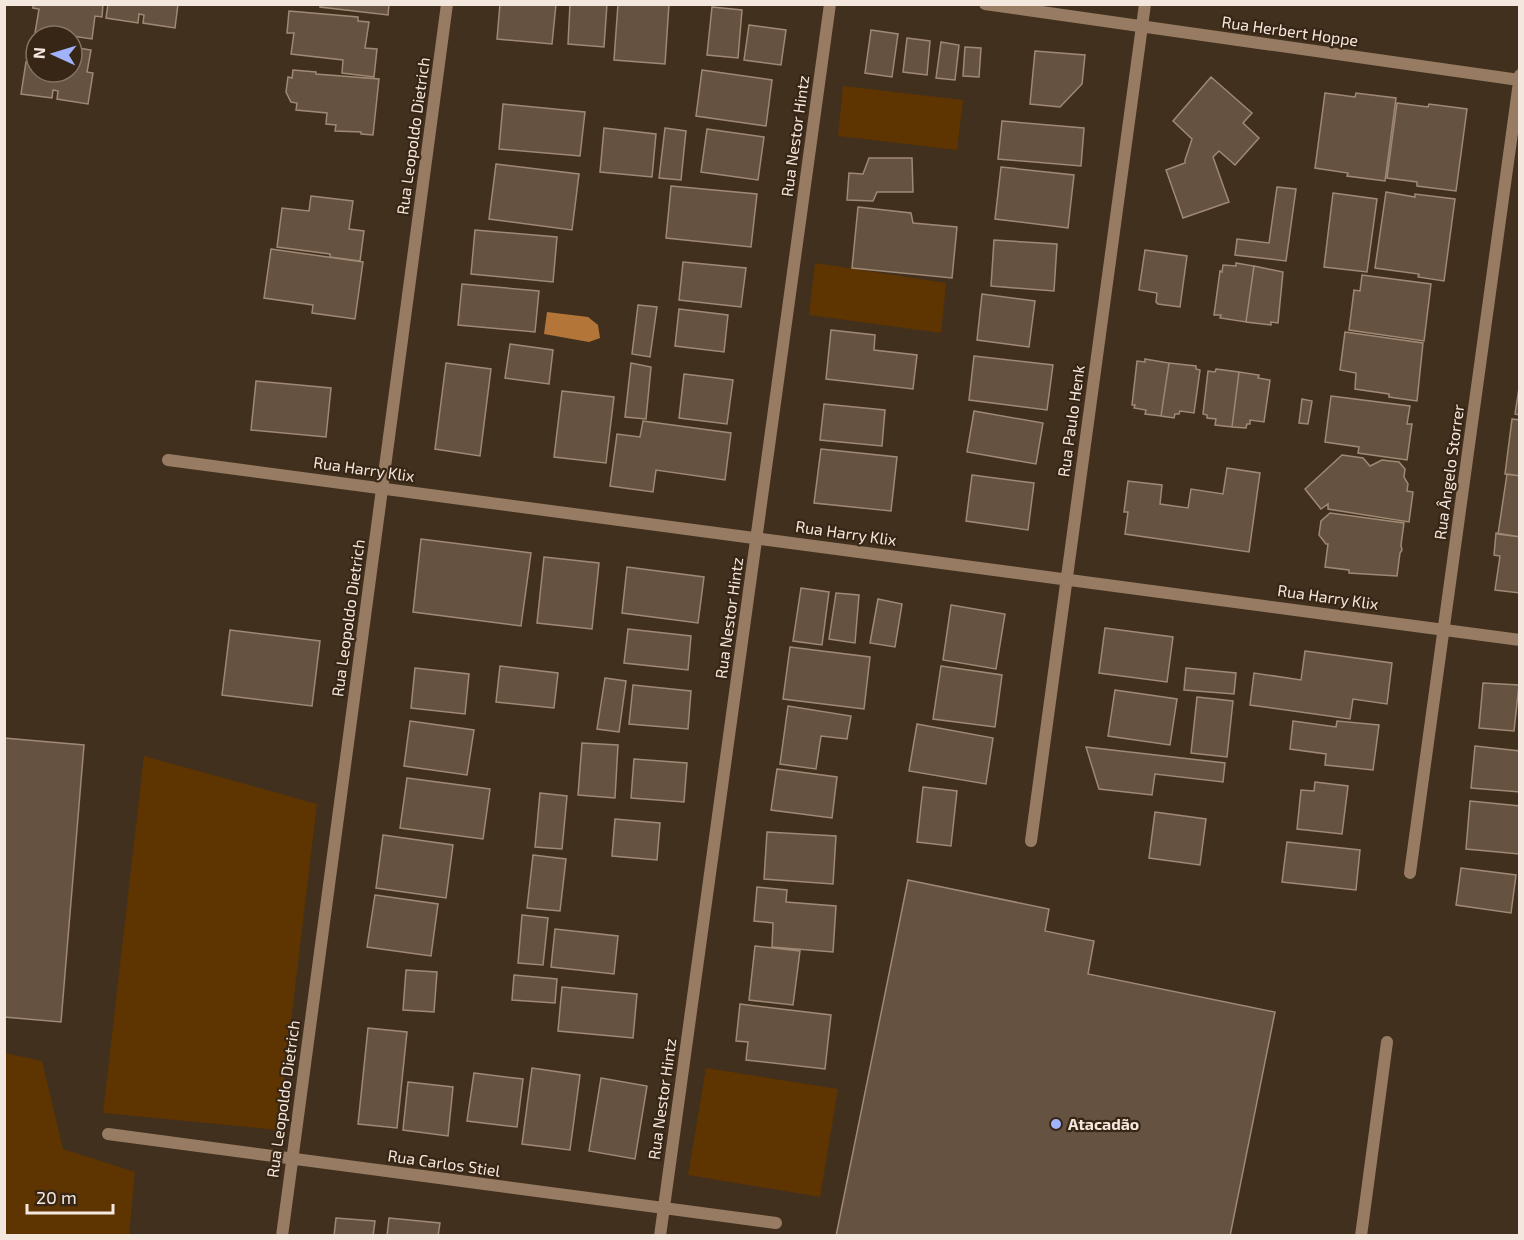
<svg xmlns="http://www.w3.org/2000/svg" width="1524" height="1240" viewBox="0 0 1524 1240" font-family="'Exo 2',sans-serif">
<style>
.green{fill:#5e3400}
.water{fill:#b37638}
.building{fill:#665240;stroke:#9f8975;stroke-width:1.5}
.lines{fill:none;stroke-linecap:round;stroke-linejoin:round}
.street{stroke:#977c63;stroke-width:12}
.poi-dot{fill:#a1b3fd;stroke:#372615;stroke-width:2}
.labels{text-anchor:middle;stroke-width:4.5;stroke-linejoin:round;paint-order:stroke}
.street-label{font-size:16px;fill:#f4e7dd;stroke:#372615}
.poi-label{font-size:16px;font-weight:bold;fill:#f4e7dd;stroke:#372615;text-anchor:start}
</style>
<rect width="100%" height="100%" fill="#42301f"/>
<path class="green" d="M843,86L963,100L957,150L838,136Z
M815,263L946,283L941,333L809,315Z
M144,756L317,804L278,1130L103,1113Z
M5,1053L42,1061L63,1149L135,1172L129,1235H5Z
M706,1068L838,1089L820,1197L688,1175Z"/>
<path class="water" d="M547,312L588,317L598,325L600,338L589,342L544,334Z"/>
<path class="building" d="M33,4H103L102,17L95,16L92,39L72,36H36V72H72V47L91,50L87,72L93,73L88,104L57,99L58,91L53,90L52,98L21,94L26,62L30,63L39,9L33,8Z
M108,4H178L175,28L143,23L144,15L139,14L138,23L106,18Z
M320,4H389L388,15L320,7Z
M500,4H556L552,44L497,39Z
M570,4H607L604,47L568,44Z
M618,4H669L665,64L614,60Z
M712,7L742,10L738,58L707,55Z
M289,11L358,17V21L369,22L365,48L377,49L374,77L342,73L343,60L291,54L294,33H287Z
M749,25L786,30L781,65L744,60Z
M871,30L898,34L892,77L865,73Z
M907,38L930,41L927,75L903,72Z
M941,42L959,45L955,80L936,78Z
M965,47L981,48L979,77L963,76Z
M1035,51L1085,55L1082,84L1060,107L1030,104Z
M293,70L316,72V74L379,79L373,135L361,134V132L335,131L336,125L326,124L327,113L296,110L297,103L291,102L286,92L288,77L292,78Z
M702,70L772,80L766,126L696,116Z
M1211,77L1252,113L1243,123L1259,138L1235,165L1219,151L1213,157L1229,202L1183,218L1166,170L1185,163V160L1192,139L1173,121Z
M1325,93L1355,97L1356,93L1396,98L1385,181L1347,176L1348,173L1315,168Z
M1397,103L1428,107L1429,104L1467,109L1456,191L1417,186V182L1387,178Z
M503,104L585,112L580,156L499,149Z
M1002,121L1084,128L1081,166L998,159Z
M604,128L656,134L652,177L600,172Z
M665,128L686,131L681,180L659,178Z
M707,129L764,137L758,180L701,172Z
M869,158H912L913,192H877L873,201L847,200L849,173L863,174Z
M496,164L579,174L572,230L489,219Z
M1001,167L1074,175L1068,228L995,219Z
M671,186L757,194L751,247L666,238Z
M1277,187L1296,189L1286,261L1235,255L1237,239L1269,243Z
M1386,192L1415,197V194L1455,199L1444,281L1418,277L1419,274L1375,268Z
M1333,193L1377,199L1367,272L1324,267Z
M311,196L353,201L349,229L364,231L360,261L330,257V254L277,247L282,208L309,211Z
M858,207L911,213L913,223L957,227L952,278L852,268Z
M475,230L557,237L553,282L471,274Z
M994,240L1057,244L1054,291L991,286Z
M271,249L363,262L355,319L312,313L313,305L264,298Z
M1145,250L1187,256L1180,307L1158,304L1156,302L1157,293L1139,290Z
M683,262L746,268L741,307L679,300Z
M1236,263L1254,266L1246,322L1220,318L1221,315H1214L1220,271L1222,272L1223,265L1236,266Z
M1254,266L1283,272L1278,323L1271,322V325L1246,322Z
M1362,275L1431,284L1424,341L1349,330L1354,290L1360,291Z
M462,284L539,291L535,332L458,325Z
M982,294L1035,301L1029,347L977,340Z
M638,305L657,307L650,357L632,354Z
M679,309L728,315L724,352L675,346Z
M831,330L875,335L874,350L917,355L913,389L826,379Z
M1345,332L1423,343L1417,401L1389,397V394L1355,389L1356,373L1340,370Z
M510,344L553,350L549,384L505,378Z
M974,356L1053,365L1047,410L969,400Z
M1145,359L1169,363L1161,416L1145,414L1146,410L1134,408L1135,405H1132L1137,361L1145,362Z
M446,363L491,369L480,456L435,449Z
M631,363L651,367L646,419L625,417Z
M1169,363L1196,366V369L1200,370L1194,413L1180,411L1179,414H1175L1174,418L1161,416Z
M1216,369L1239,372L1232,427L1215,425L1216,419L1207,418V415L1203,414L1208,371L1215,372Z
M1239,372L1259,375L1258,378L1270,380L1264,422L1250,420V424H1247L1246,428L1232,427Z
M684,374L733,380L727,424L679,418Z
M256,381L331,388L326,437L251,430Z
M1520,382V415L1515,414Z
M562,391L614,397L606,463L554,457Z
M1331,396L1410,406L1407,424H1412L1407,460L1358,453L1359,447L1325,442Z
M1302,399L1312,401L1308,424L1299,423Z
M824,404L885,410L882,446L820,440Z
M974,411L1043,423L1036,464L967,452Z
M1512,419L1520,420V476L1505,474Z
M643,421L731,433L725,480L656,470L653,492L610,486L617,434L640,437Z
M821,449L897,457L891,511L814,503Z
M1342,455L1363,458L1370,466L1382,460L1399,462L1405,469L1404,477L1408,484L1407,491L1413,492L1409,522L1328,509V504L1321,509L1305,489Z
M1227,468L1260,473L1249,552L1125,534L1128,512H1124L1128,481L1162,485L1160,504L1188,508L1191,489L1223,494Z
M1507,474L1520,476V537L1498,534Z
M972,475L1034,483L1028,530L966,521Z
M1330,513L1404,523L1401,545L1402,550L1400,553L1397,576L1349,573V570L1325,567L1328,544H1326L1319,535L1321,521Z
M1496,533L1520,537V593L1495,590L1500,556L1494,555Z
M421,539L531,553L521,626L413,612Z
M544,557L599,563L592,629L537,623Z
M627,567L704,577L698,623L622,613Z
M801,588L829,592L822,645L793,641Z
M836,593L859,595L855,643L829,639Z
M878,599L902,604L895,647L870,643Z
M951,605L1005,614L996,669L943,660Z
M1105,628L1173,637L1167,682L1099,673Z
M628,629L691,636L688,670L624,663Z
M230,630L320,641L312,706L222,695Z
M790,647L870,657L864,709L783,699Z
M1305,651L1392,663L1387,704L1353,699L1350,719L1250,705L1254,673L1301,680Z
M500,666L558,673L554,708L496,702Z
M941,666L1002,675L995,727L933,719Z
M415,668L469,674L465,714L411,708Z
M1186,668L1236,673L1234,694L1184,690Z
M605,678L626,681L619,732L597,729Z
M1483,683L1519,685L1514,731L1479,728Z
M633,685L691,691L688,729L629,724Z
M1115,690L1177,699L1170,745L1108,736Z
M1197,697L1233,701L1227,757L1191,753Z
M788,706L851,716L847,739L821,736L816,769L780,764Z
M410,721L474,730L467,775L404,766Z
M1293,721L1336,727L1337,721L1379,725L1373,770L1325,765L1326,754L1290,749Z
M917,724L993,738L986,784L909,771Z
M4,738L84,745L61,1022L4,1017Z
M582,743L618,745L615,798L578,795Z
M1475,746L1520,751V792L1471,788Z
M1086,747L1225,763L1223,782L1155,774L1152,795L1099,789Z
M634,759L687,763L684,802L631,798Z
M777,769L837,777L832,818L771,810Z
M407,778L490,789L483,839L400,828Z
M1315,782L1348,786L1342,834L1297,829L1301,790L1314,791Z
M923,787L957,791L951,846L917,842Z
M540,793L567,796L562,849L535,847Z
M1470,801L1520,806L1519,854L1466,849Z
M1155,812L1206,819L1200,865L1149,858Z
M615,819L660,823L657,860L612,856Z
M767,832L836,836L833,884L764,879Z
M383,835L453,845L446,898L376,888Z
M1287,842L1360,850L1356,890L1282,882Z
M533,855L566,859L560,911L527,908Z
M1461,868L1516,875L1511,913L1456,905Z
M908,880L1049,909L1045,931L1094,941L1088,974L1275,1012L1230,1236H836Z
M757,887L787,890L786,902L836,906L833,952L772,947L773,923L754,921Z
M375,895L438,904L431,956L367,947Z
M522,915L548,918L543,965L518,963Z
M555,929L618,936L614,974L551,967Z
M755,946L800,951L793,1005L749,1000Z
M406,970L437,972L434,1012L403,1010Z
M514,975L557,979L555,1003L512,1000Z
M562,987L637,994L633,1038L558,1031Z
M740,1004L831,1015L825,1069L746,1060L748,1042L736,1041Z
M368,1028L407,1032L397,1128L358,1124Z
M532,1068L580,1075L570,1150L522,1144Z
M474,1073L523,1079L517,1127L467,1121Z
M601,1078L647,1086L635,1159L589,1151Z
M408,1082L453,1087L448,1136L403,1130Z
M336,1218L375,1221L373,1236H334Z
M389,1218L440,1223L438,1236H387Z"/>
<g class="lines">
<path class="street" d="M985,4L1519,80
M168,460L1520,640
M1031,841L1145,4
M1410,873L1520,75
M108,1134L776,1223
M282,1236L447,4
M660,1236L830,4
M1361,1236L1387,1042"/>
</g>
<circle class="poi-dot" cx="1056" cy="1124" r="6"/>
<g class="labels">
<g class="street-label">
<text transform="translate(1290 31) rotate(8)" y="6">Rua Herbert Hoppe</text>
<text transform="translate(413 136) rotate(-82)" y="6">Rua Leopoldo Dietrich</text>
<text transform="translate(795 136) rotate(-82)" y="6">Rua Nestor Hintz</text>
<text transform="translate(1071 421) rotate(-82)" y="6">Rua Paulo Henk</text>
<text transform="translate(364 469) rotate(8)" y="6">Rua Harry Klix</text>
<text transform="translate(1449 472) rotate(-82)" y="6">Rua Ângelo Storrer</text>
<text transform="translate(846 533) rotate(8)" y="6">Rua Harry Klix</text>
<text transform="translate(1328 597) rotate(8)" y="6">Rua Harry Klix</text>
<text transform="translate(348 618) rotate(-82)" y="6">Rua Leopoldo Dietrich</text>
<text transform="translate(729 618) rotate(-82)" y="6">Rua Nestor Hintz</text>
<text transform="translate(283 1099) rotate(-82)" y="6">Rua Leopoldo Dietrich</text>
<text transform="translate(662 1099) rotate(-82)" y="6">Rua Nestor Hintz</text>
<text transform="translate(444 1163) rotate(8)" y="6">Rua Carlos Stiel</text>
</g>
<g class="poi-label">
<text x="1068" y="1130">Atacadão</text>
</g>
</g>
<rect width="1524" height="1240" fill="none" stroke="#f4e7dd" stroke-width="12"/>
<g transform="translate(54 54) rotate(274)"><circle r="28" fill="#372615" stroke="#837365" stroke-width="1.5"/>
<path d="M0-4.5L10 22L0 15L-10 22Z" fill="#a1b3fd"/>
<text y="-9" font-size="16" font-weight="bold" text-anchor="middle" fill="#f4e7dd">N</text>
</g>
<path d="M27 1204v9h86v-9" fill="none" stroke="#f4e7dd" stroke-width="3"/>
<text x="36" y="1204" font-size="18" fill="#f4e7dd" stroke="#372615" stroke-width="4.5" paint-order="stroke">20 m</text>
</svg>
